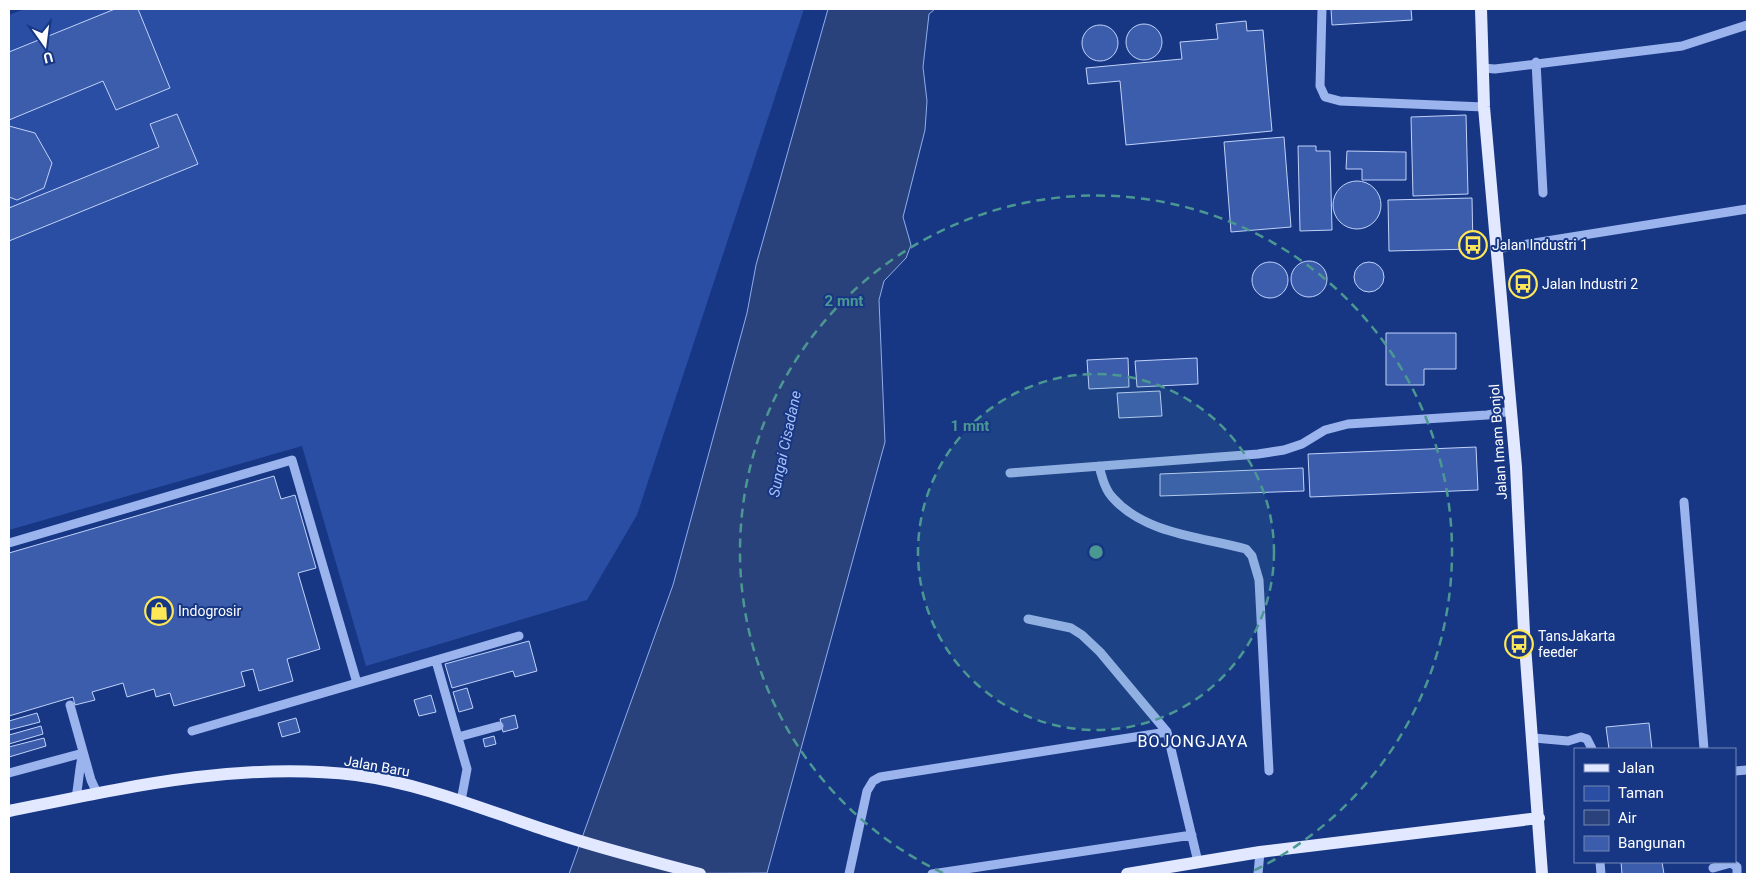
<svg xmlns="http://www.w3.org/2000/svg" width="1756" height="883" viewBox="0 0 1756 883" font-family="Roboto,sans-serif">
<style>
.green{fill:#2a4ea3}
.water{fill:#2a427b;stroke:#8eadef}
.building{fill:#3b5dab;stroke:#c1d2f9}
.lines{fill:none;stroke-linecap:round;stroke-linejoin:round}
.minor{stroke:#9bb4ed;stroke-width:9}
.major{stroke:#e1e8ff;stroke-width:12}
.ring{fill:none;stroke:#4b9892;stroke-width:2.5;stroke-dasharray:9 6}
.labels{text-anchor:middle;stroke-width:4;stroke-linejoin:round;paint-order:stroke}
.poi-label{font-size:14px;fill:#fff;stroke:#173784;text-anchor:start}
.street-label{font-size:14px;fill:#fff;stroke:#173784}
.water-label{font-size:15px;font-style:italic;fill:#a7bff4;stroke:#173784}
.quarter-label{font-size:16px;letter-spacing:1px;fill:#fff;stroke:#173784}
.centre{fill:#4b9892;stroke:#173784;stroke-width:2.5}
.ring-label{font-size:15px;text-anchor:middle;font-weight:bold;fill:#4b9892;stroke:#173784;stroke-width:4;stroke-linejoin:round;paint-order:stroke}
</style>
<rect width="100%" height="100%" fill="#173784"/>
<path class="green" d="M25,9H804L637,515L587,600L366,666L302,446L9,530V15Z"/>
<path class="water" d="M828,9H935L929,14L923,67L927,101L925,130L903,217L911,245L906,258L884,281L879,300L885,442L767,873L569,874L673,585L747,313L756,265Z"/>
<path class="building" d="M115,9H138L170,88L116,110L103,81L9,120V52Z
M1331,9H1411L1412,20L1332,25Z
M1246,21L1247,31L1263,30L1272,131L1126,145L1120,81L1088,84L1086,68L1182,59L1180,42L1218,39L1216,24Z
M1126 42a18 18 0 1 1 36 0a18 18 0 1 1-36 0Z
M1082 43a18 18 0 1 1 36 0a18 18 0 1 1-36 0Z
M177,114L198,164L9,241V208L159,147L150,124Z
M1466,115L1468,194L1413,196L1411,117Z
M9,126L35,133L52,163L44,188L17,200L9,197Z
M1284,137L1291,227L1231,232L1224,142Z
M1298,146H1316V151H1330L1332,230L1300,231Z
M1347,151L1406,152V180H1362V169H1346Z
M1333 205a24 24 0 1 1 48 0a24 24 0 1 1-48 0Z
M1472,198L1473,249L1389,251L1388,200Z
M1291 279a18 18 0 1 1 36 0a18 18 0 1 1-36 0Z
M1354 277a15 15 0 1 1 30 0a15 15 0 1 1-30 0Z
M1252 280a18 18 0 1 1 36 0a18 18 0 1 1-36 0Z
M1386,333H1456V369H1424V385H1386Z
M1128,358L1129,387L1089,389L1087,360Z
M1197,358L1198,384L1137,387L1135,361Z
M1160,391L1162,416L1119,418L1117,393Z
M1476,447L1478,490L1310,497L1308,454Z
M1303,468L1304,491L1160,496V474Z
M274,476L281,499L295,495L316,568L298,573L320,649L287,659L293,681L259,691L253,669L241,672L245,686L174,706L170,693L156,697L154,689L127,697L123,683L92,692L95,700L75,705L73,697L9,716V553Z
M529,641L537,671L515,677L513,671L452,688L445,664Z
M467,688L473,708L459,712L453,692Z
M431,695L436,712L419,716L414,700Z
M37,713L40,722L9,730V721Z
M515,715L518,728L503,732L500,719Z
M296,718L300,732L282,737L278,723Z
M1649,723L1652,749H1609L1606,727Z
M41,726L43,734L9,744V735Z
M494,736L496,744L485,747L483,739Z
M44,738L46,746L9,757V747Z
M1621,862H1662L1664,874H1622Z"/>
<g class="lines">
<path class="minor" d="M1322,9L1320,86L1325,97L1340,101L1484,107
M1536,62L1543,193
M1482,68L1495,69L1682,46L1747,25
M1496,249L1747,209
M1099,466C1102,477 1105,490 1113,498C1145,534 1202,537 1246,549L1252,556L1259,580L1269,771
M1010,473L1258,454L1284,450L1302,444L1325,430L1348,424L1487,415L1511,411
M1684,502L1704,749
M9,543L292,460L357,683
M1028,619L1071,628L1082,635L1100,652L1167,732L1198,862
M436,661L467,769L461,801
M70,705L91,780L97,793
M192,731L519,636
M458,737L499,726
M1534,738L1568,741L1581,737L1587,739L1592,749
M1735,771L1747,770
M9,773L83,753
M76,797C79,782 79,768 83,753
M1600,862L1601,874
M1713,868L1731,863L1737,867V874
M849,874L867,791L873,781L880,777L1167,732
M932,874L1192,835
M1258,874L1260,852"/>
<path class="major" d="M1481,9L1484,107L1516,467L1524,632L1542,874
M9,811C123,788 239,761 356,775C425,784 489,812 555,833C602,849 652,861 700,874
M1127,874L1260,852L1539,818"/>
</g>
<circle cx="1096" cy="552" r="178" fill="#4b9892" fill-opacity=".12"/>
<g class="ring">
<circle cx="1096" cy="552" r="178"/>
<path d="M943 873A356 356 0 1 1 1249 873"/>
</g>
<defs>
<symbol id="bus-ring" viewBox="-11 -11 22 22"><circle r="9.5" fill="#173784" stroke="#ffe757" stroke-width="1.5"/><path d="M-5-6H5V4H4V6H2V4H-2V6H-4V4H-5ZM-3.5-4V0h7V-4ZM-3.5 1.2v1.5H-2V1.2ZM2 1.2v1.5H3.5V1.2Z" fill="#ffe757"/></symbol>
<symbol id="shop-ring" viewBox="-11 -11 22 22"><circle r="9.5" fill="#173784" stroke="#ffe757" stroke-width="1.5"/><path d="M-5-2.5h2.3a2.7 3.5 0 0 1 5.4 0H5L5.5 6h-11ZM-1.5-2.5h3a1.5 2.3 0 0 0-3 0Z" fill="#ffe757"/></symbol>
</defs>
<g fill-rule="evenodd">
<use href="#bus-ring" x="1457" y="229" width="32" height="32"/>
<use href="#bus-ring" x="1507" y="268" width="32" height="32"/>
<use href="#shop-ring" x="143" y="595" width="32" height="32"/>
<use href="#bus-ring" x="1503" y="628" width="32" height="32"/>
</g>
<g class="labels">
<g class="poi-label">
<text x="1492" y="250">Jalan Industri 1</text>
<text x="1542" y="289">Jalan Industri 2</text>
<text x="178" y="616">Indogrosir</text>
<text x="1538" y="641">TansJakarta<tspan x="1538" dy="16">feeder</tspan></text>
</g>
<g class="street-label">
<text transform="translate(1498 442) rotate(-94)" y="5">Jalan Imam Bonjol</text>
<text transform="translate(377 766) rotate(10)" y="5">Jalan Baru</text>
</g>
<g class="water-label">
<text transform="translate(785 444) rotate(-78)" y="5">Sungai Cisadane</text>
</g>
<g class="quarter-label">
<text x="1193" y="747">BOJONGJAYA</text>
</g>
</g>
<circle cx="1096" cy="552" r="8" class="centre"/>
<g class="ring-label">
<text x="844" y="306">2 mnt</text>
<text x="970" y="431">1 mnt</text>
</g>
<rect width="1756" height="883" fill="none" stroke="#ffffff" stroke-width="20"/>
<rect x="1574" y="748" width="162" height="115" fill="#173784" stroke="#7487b5"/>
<rect x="1584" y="764" width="25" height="8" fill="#e1e8ff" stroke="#7487b5"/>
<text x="1618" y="773" font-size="15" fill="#ffffff">Jalan</text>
<rect x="1584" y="786" width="25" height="15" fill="#2a4ea3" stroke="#7487b5"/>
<text x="1618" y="798" font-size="15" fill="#ffffff">Taman</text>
<rect x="1584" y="810" width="25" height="15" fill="#2a427b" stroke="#7487b5"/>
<text x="1618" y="823" font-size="15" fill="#ffffff">Air</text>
<rect x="1584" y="836" width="25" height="15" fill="#3b5dab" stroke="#7487b5"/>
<text x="1618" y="848" font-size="15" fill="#ffffff">Bangunan</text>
<g transform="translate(45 45) rotate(166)" stroke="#173784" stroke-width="4" paint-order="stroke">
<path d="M0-4L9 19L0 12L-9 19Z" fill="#ffffff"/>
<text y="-8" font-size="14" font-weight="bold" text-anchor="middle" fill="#ffffff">U</text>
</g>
</svg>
